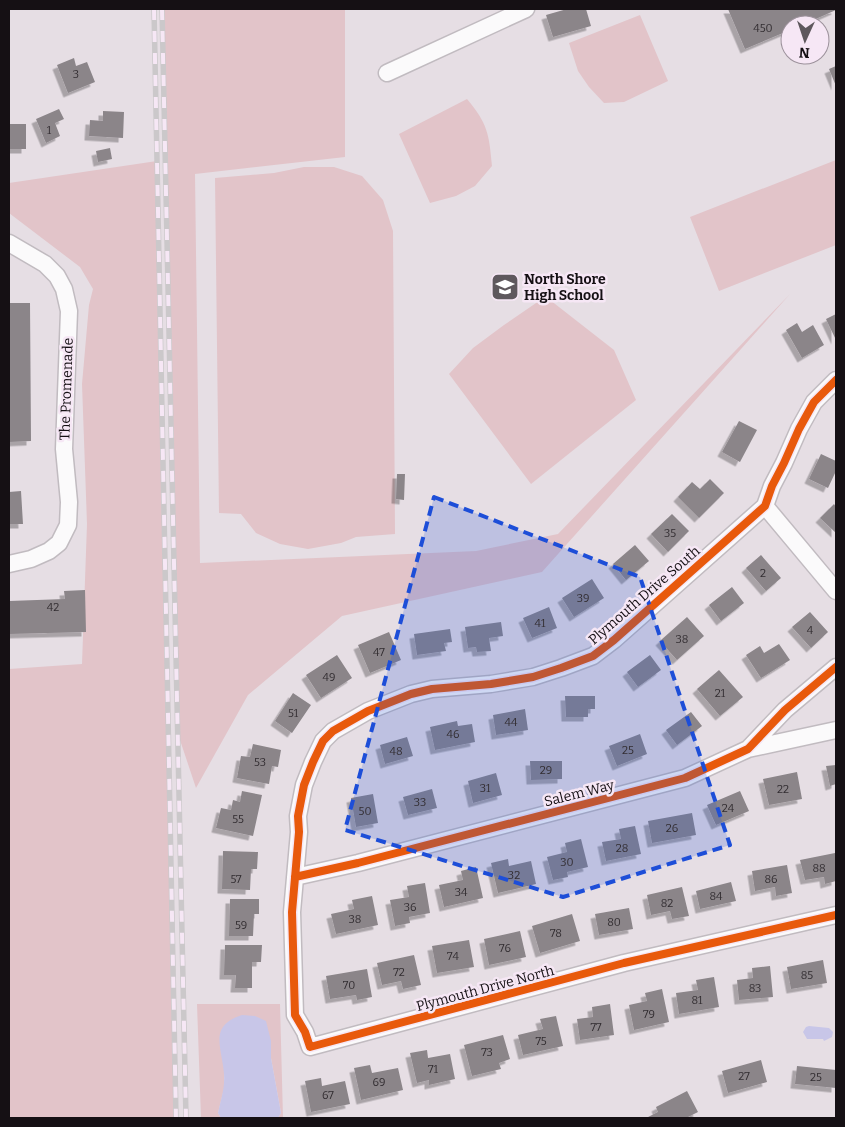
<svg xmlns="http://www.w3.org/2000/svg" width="845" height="1127" viewBox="0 0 845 1127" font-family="Bitter,serif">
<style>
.green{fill:#e2c4c9}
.water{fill:#c8c6e8}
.building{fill:#8b8589;filter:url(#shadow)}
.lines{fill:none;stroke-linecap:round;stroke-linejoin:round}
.minor-casing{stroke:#c1bbc0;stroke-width:19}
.minor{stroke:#fbfafb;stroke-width:16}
.rail-casing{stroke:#cbc8ca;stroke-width:5.5}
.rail{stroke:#f6e7f5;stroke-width:4;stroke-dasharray:11;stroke-linecap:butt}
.cycleway-casing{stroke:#f6e7f5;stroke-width:11}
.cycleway{stroke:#e8590c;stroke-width:8}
.marked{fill:#1d4ed8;fill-opacity:0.2;stroke:#1d4ed8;stroke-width:4;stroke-dasharray:10 6;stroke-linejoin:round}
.labels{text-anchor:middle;stroke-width:5;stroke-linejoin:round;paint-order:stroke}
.number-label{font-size:11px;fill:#322d31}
.poi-label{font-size:14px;font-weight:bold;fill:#151014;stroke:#f6e7f5;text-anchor:start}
.street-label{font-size:14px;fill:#151014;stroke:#f6e7f5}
</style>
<defs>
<filter id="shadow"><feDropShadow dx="-4.5" dy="4.5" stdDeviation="0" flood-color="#0004"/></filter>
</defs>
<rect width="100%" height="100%" fill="#e6dee4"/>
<path class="green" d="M162,9H345V157L195,174L200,563L476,551L558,534L790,294L542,572L342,616L248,695L196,788L178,734Z
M640,15L668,81L624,102L604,103L589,87L578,71L569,43Z
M467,99C488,124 489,134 492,166L475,186L456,196L430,203L399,134Z
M836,160V245L719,291L690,217Z
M157,161L175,1118H9V669L82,664L87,524L82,384L89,305L93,289L80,267L9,213V183Z
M304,167H334L362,176L383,200L393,231L395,534L356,537L341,543L308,549L280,544L256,533L241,514L219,513L215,178L274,173Z
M550,300L614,350L636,400L531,484L449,374L473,348L504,325L539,301Z
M197,1004H280L283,1118H278L281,1113L271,1058V1041L224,1072V1089L218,1113L221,1118H201Z"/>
<path class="water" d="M242,1015L255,1016L266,1021L271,1041V1058L281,1113L278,1118H221L218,1113C221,1099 225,1088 224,1074C222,1047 208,1026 242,1015Z
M809,1026L829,1028L833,1032L832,1037L824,1041L823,1039H807L803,1032L806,1027Z"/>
<path class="building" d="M567,9H586L591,26L553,37L546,15Z
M728,9H836V10L802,25H790V30L745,49Z
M74,58L76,66L87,62L95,82L68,93L57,65Z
M836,66V86L829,69Z
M59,109L64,119L55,123L60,136L46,143L36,119Z
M103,111L124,112L123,138L89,136L90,120L103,121Z
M9,124H26V149H9Z
M110,148L112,159L98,162L96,151Z
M9,303H30L31,441L9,442Z
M836,314V340L826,319Z
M797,323L802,332L813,325L824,345L802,358L786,330Z
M739,421L757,430L740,462L722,452Z
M821,454L836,461V471L828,488L809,479Z
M397,474H405L404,500L396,499Z
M710,479L724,493L699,518L678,497L692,482L700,489Z
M21,491L23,524H9V492Z
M834,504L836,507V533L820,518Z
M672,514L689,531L668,552L651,534Z
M635,545L649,561L626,580L613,564Z
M761,555L781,578L766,591L746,568Z
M592,579L604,598L574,617L562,598Z
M732,587L744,603L721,621L709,605Z
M85,590L86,632L9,634V601L65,599L64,591Z
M549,607L557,628L532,638L523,618Z
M810,612L828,632L811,648L792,627Z
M687,617L704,636L677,660L660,641Z
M501,622L503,636L489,638L491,651L477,652L476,647L468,648L465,627Z
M450,629L452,642L444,643L446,651L417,655L414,634Z
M389,632L401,660L370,673L358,645Z
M779,644L790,660L761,678L746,655L760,646L764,653Z
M337,655L352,678L321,698L306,675Z
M650,655L661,670L638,687L627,672Z
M719,670L743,697L720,716L697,689Z
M293,693L311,705L292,733L275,721Z
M565,696H595V709H588V717H566Z
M525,709L528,730L496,735L493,715Z
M691,712L702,726L677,745L666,730Z
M457,721L458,726L472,724L475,742L435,750L430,727Z
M640,734L647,754L617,766L609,746Z
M407,737L413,756L385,764L380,745Z
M253,744L281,750L278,767L272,766L269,784L237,778L241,756L250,757Z
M530,761H562V779L531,780Z
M836,765V784L830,786L826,766Z
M797,772L802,799L769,805L763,779Z
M496,773L502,795L473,803L468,781Z
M432,789L437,808L408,815L403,797Z
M242,791L262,795L253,836L216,828L221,808L231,810L233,800L240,802Z
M740,791L749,811L716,825L707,805Z
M373,794L378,823L356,827L351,798Z
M692,813L696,835L652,843L648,821Z
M635,826L641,854L606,861L602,842L621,839L619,829Z
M581,839L588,867L567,872L568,877L553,880L547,857L567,852L565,843Z
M223,851L258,852L257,869H251L250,890L222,889Z
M835,853L836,881L825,884L824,877L805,880L800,860Z
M508,859L509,866L531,861L536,884L498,893L491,863Z
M787,865L792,893L776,896L775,887L755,891L752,871Z
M476,867L483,898L444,907L439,885L463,880L461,871Z
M731,882L736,901L700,909L696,891Z
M425,883L430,913L409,917L410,923L395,926L390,900L409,897L407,886Z
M682,887L689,916L672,919L670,911L651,915L647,895Z
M372,896L378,925L336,934L331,914L354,909L352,900Z
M230,899H259V914H254L253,936H229Z
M629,908L633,929L599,935L595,914Z
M572,914L580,941L540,953L532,926Z
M520,931L526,957L489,965L484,939Z
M469,940L474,967L437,973L432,946Z
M225,945H262L261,962H252V988H235L236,975H224Z
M414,955L421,985L403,989L401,981L382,985L377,963Z
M823,960L827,983L791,989L787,967Z
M770,966L773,997L739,1000L737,980L753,978L752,968Z
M367,969L372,997L357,1000L356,995L330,999L326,976Z
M714,977L719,1007L679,1014L676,993L698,990L696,980Z
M662,989L669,1022L634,1030L629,1005L647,1001L645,993Z
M610,1004L614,1035L580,1040L577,1019L593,1017L592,1007Z
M556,1016L563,1046L523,1055L518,1035L543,1029L540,1019Z
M503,1035L510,1059L499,1063L501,1069L472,1076L464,1045Z
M427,1050L428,1058L450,1054L455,1079L429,1085V1080L417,1083L410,1053Z
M761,1060L767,1082L728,1093L722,1071Z
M370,1065L372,1073L398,1068L403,1090L361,1100L354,1068Z
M797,1066L836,1070V1088L795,1084Z
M321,1078L322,1086L345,1081L350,1104L311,1112L305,1081Z
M687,1091L698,1112L686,1118H646L658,1112L656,1107Z"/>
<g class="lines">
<defs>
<path id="minor" d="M387,73L526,9
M9,243L45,264L57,276L64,289L69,311L64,449L69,502L68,525L59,543L49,551L31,559L9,564
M836,380L814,402L799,429L784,463L772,486L765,506L614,640L593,656L561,668L533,677L491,684L432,689L411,694L368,711L333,731L323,741L313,762L304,785L298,816L299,832L292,912L295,1015L305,1032L310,1047L624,963L836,915
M765,506L836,591
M748,749L836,730
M295,877L358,863L685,778L748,749L785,710L836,667"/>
</defs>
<use href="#minor" class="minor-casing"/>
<use href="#minor" class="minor"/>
<defs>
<path id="rail" d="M154,9L176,1118
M162,9L186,1118"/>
</defs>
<use href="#rail" class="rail-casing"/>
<use href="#rail" class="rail"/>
<defs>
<path id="cycleway" d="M836,380L814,402L799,429L784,463L772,486L765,506L614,640L593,656L561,668L533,677L491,684L432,689L411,694L368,711L333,731L323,741L313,762L304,785L298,816L299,832L292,912L295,1015L305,1032L310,1047L624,963L836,915
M295,877L358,863L685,778L748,749L785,710L836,667"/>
</defs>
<use href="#cycleway" class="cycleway-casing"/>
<use href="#cycleway" class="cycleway"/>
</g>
<path class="marked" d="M434,497L640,577L730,845L563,897L345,830Z"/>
<defs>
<symbol id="school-square" viewBox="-11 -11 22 22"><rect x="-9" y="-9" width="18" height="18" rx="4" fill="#5e585d" stroke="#f6e7f5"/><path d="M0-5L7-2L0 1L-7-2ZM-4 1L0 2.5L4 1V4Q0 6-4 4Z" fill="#fff"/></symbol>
</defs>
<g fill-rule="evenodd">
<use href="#school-square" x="489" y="271" width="32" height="32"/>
</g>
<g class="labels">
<g class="number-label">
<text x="763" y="32">450</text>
<text x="76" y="78">3</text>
<text x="49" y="134">1</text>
<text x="670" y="537">35</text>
<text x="763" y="577">2</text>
<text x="583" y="602">39</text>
<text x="53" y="611">42</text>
<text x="540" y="627">41</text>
<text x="810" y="634">4</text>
<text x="682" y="643">38</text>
<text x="379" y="656">47</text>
<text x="329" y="681">49</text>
<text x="720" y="697">21</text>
<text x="293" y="717">51</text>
<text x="511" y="726">44</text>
<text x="453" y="738">46</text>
<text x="628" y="754">25</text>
<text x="396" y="755">48</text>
<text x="260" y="766">53</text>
<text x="546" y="774">29</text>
<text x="485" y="792">31</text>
<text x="783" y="793">22</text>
<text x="420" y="806">33</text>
<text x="728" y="812">24</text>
<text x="365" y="815">50</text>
<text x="238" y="823">55</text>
<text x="672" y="832">26</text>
<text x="622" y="852">28</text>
<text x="567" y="866">30</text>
<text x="819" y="872">88</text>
<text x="514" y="879">32</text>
<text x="236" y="883">57</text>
<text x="771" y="883">86</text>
<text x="461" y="896">34</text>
<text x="716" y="900">84</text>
<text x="667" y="907">82</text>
<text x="410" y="911">36</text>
<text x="355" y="923">38</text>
<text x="614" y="926">80</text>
<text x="241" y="929">59</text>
<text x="556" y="937">78</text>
<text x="505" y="952">76</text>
<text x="453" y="960">74</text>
<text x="399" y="976">72</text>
<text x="807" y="979">85</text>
<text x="349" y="989">70</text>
<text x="755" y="992">83</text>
<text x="697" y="1004">81</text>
<text x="649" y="1018">79</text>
<text x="596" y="1031">77</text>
<text x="541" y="1045">75</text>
<text x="487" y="1056">73</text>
<text x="433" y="1073">71</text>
<text x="744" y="1080">27</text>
<text x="816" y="1081">25</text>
<text x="379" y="1086">69</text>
<text x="328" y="1099">67</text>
</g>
<g class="poi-label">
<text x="524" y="284">North Shore<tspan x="524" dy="16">High School</tspan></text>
</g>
<g class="street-label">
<text transform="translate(66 389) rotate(-88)" y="5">The Promenade</text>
<text transform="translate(644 595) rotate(-41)" y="5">Plymouth Drive South</text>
<text transform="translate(579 793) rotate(-14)" y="5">Salem Way</text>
<text transform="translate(485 988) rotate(-15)" y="5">Plymouth Drive North</text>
</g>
</g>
<rect width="845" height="1127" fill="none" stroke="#151014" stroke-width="20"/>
<g transform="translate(805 40) rotate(183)"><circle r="24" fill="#f6e7f5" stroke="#9c919b"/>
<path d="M0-4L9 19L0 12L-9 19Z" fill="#5e585d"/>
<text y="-8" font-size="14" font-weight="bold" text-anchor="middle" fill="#151014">N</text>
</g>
</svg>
